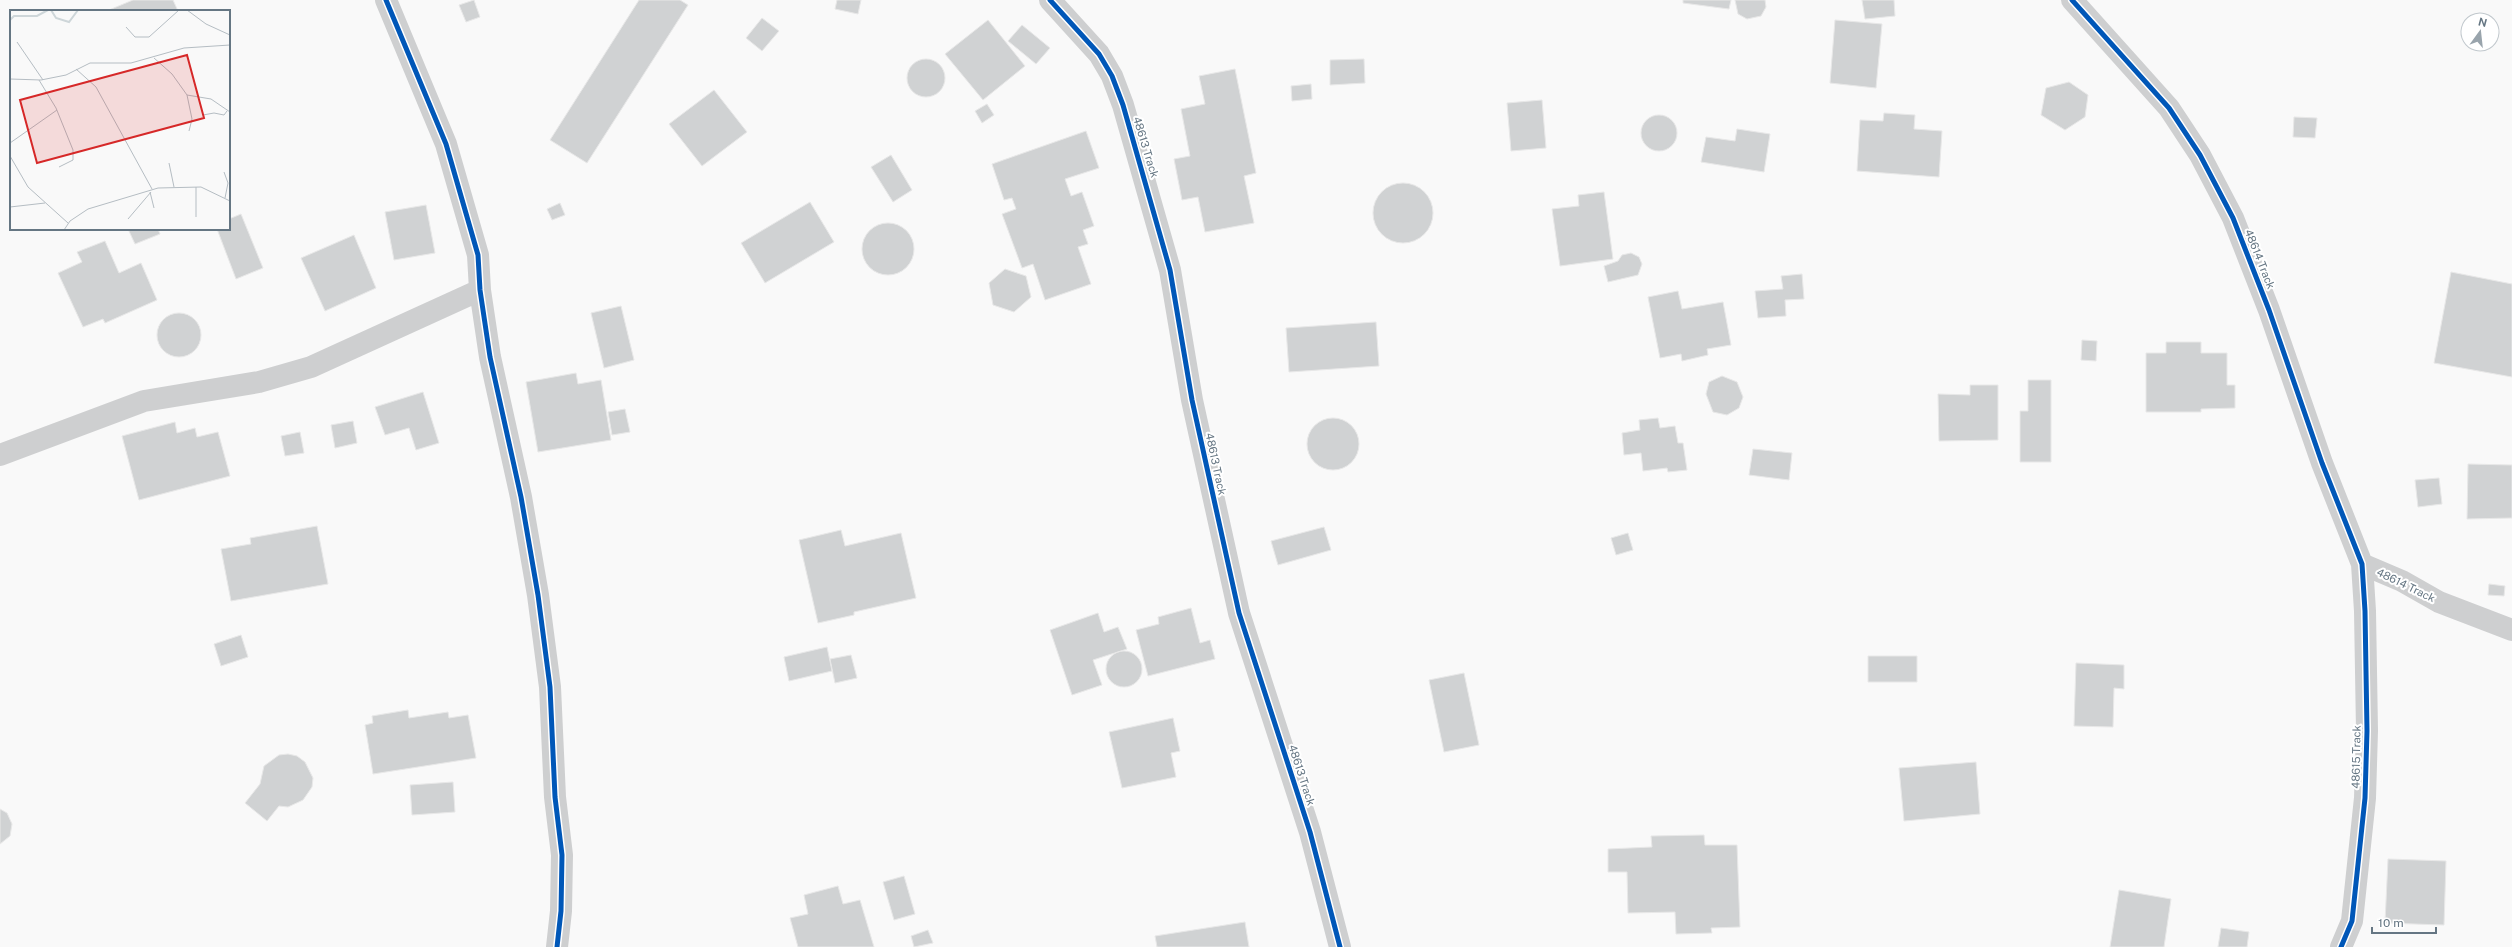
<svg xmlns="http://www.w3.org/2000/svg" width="2512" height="947" viewBox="0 0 2512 947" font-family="'Public Sans',sans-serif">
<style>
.building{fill:#d0d2d3;stroke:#e8e8e8}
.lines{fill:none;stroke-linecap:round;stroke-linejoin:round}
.minor{stroke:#cecfd0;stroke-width:22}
.cycleway-casing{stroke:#fff;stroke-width:8}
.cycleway{stroke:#0057b8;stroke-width:5}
.labels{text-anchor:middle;stroke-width:4;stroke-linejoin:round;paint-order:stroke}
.street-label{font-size:11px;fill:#657683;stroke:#fff}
.inset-river{fill:none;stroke:#ced6d9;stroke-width:2}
.inset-road{fill:none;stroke:#b5bdc3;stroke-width:1}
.view{fill:#d62828;fill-opacity:0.15;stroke:#d62828;stroke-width:2}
.inset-edge{fill:none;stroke:#657683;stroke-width:2}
</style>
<rect width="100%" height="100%" fill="#f9f9f9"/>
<path class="building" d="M133,0H173L178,11L109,10Z
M474,0L480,17L466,22L459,5Z
M639,0H680L688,5L587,163L550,140Z
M837,0H861L858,14L835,9Z
M1683,0H1731L1729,9L1683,3Z
M1735,0H1765L1766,7L1761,16L1747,19L1738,14Z
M1862,0H1894L1895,16L1865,19Z
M762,18L779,31L762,51L746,38Z
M988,20L1025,66L983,100L945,54Z
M1835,20L1882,24L1876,88L1830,83Z
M1022,25L1050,48L1036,64L1008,41Z
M907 78a19 19 0 1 1 38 0a19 19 0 1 1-38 0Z
M1364,59L1365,83L1330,85V60Z
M1235,69L1256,173L1244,176L1254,223L1205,232L1198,197L1182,200L1174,159L1190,156L1181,109L1205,104L1199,76Z
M2069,82L2088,95L2085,117L2065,130L2041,115L2046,88Z
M1311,84L1312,99L1292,101L1291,86Z
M714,90L747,132L702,166L669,124Z
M1542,100L1546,148L1511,151L1507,103Z
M987,104L994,115L982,123L975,111Z
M1884,113L1915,115L1914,129L1942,131L1939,177L1857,171L1860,120L1883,121Z
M1641 133a18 18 0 1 1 36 0a18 18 0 1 1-36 0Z
M2294,117L2317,118L2315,138L2293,137Z
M1737,129L1770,134L1764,172L1701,162L1706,137L1735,141Z
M1086,131L1099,168L1065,179L1071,196L1082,192L1094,226L1083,230L1088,244L1078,247L1091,284L1045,300L1033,264L1022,268L1002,214L1016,209L1012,198L1004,200L992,164Z
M891,155L912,190L893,202L871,167Z
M1373 213a30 30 0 1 1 60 0a30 30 0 1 1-60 0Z
M1604,192L1613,259L1560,266L1552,209L1579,206L1578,195Z
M810,202L834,242L765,283L741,243Z
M560,203L565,215L552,220L547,209Z
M426,205L435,253L394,260L385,212Z
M241,214L263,268L236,279L217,229H229V219Z
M862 249a26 26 0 1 1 52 0a26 26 0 1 1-52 0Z
M128,229H158L160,234L135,244Z
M354,235L376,288L325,311L301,258Z
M105,241L119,273L141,263L157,300L105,323L103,319L83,327L58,273L82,262L77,252Z
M1631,253L1639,257L1642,264L1638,275L1608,282L1604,266L1618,261L1622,255Z
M1005,269L1026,276L1031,297L1014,312L993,305L989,283Z
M2451,272L2512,284V377L2434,363Z
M1802,274L1804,299L1785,300L1786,316L1758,318L1755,291L1783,289L1781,276Z
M1678,291L1682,309L1723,302L1731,345L1707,349L1708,355L1682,361L1681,354L1660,358L1648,297Z
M621,306L634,360L604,368L591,313Z
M157 335a22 22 0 1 1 44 0a22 22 0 1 1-44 0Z
M1376,322L1379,366L1289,372L1286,328Z
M2082,340L2097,341L2096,361L2081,360Z
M2166,342H2201V353H2227V385H2235V408L2201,409V412H2146V353H2166Z
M576,373L578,384L601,380L611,440L538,452L526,382Z
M1722,376L1737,382L1743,397L1739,408L1727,415L1713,412L1706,394L1709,382Z
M2028,380H2051V462H2020V411H2028Z
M1970,385H1998V440L1939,441L1938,394L1970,395Z
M423,392L439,443L416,450L409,428L385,435L375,407Z
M625,409L630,432L612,435L608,412Z
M1658,418L1660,428L1675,426L1678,443H1683L1687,470L1668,472L1667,468L1643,471L1641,453L1624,455L1622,433L1640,430L1639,420Z
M1307 444a26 26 0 1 1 52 0a26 26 0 1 1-52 0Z
M353,421L357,443L335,448L331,425Z
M175,422L177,433L195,428L197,437L218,432L230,476L139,500L122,436Z
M300,432L304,453L285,456L281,436Z
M1753,449L1792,453L1789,480L1749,475Z
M2468,464L2512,465V518L2467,519Z
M2439,478L2442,504L2418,507L2415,480Z
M317,526L328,584L231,601L221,549L251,544L250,538Z
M1324,527L1331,550L1278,565L1271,541Z
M841,530L845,546L901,533L916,598L854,612V615L818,623L799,540Z
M1628,533L1633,550L1616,555L1611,538Z
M2489,584L2505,586L2504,596L2488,595Z
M1191,608L1200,643L1210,640L1215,659L1148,676L1136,630L1159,624L1158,617Z
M1098,613L1104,632L1118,627L1127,649L1093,660L1102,685L1072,695L1050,630Z
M241,635L248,657L221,666L214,644Z
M827,647L832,671L789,681L784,657Z
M1106 669a18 18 0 1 1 36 0a18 18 0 1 1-36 0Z
M851,655L857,678L835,683L830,659Z
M1868,656H1917V682H1868Z
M2076,663L2124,665V689L2114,688L2113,727L2074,726Z
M1464,673L1479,745L1444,752L1429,680Z
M408,710L409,718L448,712L449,718L468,715L476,758L373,774L365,725L373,723L372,716Z
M1173,718L1180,751L1171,753L1176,777L1122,788L1109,732Z
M288,754L297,756L305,762L313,778L312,787L303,800L288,807L279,806L267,821L245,803L260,784L264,766L279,755Z
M1976,762L1980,814L1904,821L1899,768Z
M453,782L455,812L412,815L410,785Z
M0,809L7,813L12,824L10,836L0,844Z
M1704,835L1705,845H1737L1740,927L1711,928L1712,933L1676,934L1675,912L1628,913L1627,872H1608V849L1652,847L1651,836Z
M2388,859L2446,861L2444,925L2385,923Z
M904,876L915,914L894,920L883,882Z
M838,886L843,904L860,900L874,947H798L790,918L808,914L804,895Z
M2119,890L2171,899L2164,947H2110Z
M1245,922L1249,947H1157L1155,936Z
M2221,928L2249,932L2247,947H2218Z
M928,930L933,943L914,947L911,936Z"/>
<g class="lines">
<path class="minor" d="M386,0L446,144L478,255L480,290L490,357L521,497L538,595L550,687L555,797L562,855L561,911L557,947
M1050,0L1099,54L1112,76L1123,105L1170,270L1192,400L1239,613L1310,832L1340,947
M2072,0L2169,108L2200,155L2233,218L2269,310L2322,463L2362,564L2365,611L2367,731L2365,798L2352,921L2341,947
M0,455L144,401L259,382L311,367L480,290
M2362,564L2402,581L2439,602L2512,630"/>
<defs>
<path id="cycleway" d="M386,0L446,144L478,255L480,290L490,357L521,497L538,595L550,687L555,797L562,855L561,911L557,947
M1050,0L1099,54L1112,76L1123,105L1170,270L1192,400L1239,613L1310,832L1340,947
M2072,0L2169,108L2200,155L2233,218L2269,310L2322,463L2362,564L2365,611L2367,731L2365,798L2352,921L2341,947"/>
</defs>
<use href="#cycleway" class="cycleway-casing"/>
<use href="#cycleway" class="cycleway"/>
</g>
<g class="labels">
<g class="street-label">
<text transform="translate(1146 147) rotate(73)" y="4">48613 Track</text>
<text transform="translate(2260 259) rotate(68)" y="4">48614 Track</text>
<text transform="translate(1216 464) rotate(78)" y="4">48613 Track</text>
<text transform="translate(2406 585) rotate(26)" y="4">48614 Track</text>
<text transform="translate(2356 757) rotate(-89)" y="4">48615 Track</text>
<text transform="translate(1302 775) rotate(72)" y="4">48613 Track</text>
</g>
</g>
<g transform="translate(10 10)">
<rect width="220" height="220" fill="#f9f9f9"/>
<path class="inset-river" d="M41,0L46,8L59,12L68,0M0,10L4,6H27L38,0"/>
<path class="inset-road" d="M177,0L196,14L220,25M116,17L125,27H139L169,0M7,32L33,70M144,48L162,64L177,85L182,109L179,121M66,59L86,77L142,179M0,69L31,70L56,65L80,53H121L174,38L220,35M29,70L46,98L63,140V150L49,157M177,85L201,89L220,102M193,105L204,103L214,105L217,101M0,133L47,100M0,146L18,177L58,213M159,153L164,177M214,162L218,173L215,188M140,182L144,198M0,197L35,193M186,207V177M118,209L141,182M54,220L60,211L78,199L148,178L191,177L220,191"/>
<path class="view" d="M177,45L194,108L27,153L10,90Z"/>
<rect width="220" height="220" class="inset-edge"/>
</g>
<g transform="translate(2480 32) rotate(15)"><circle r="19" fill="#ffffff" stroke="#c1c8cd"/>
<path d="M0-3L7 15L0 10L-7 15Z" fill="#99a4ac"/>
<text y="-6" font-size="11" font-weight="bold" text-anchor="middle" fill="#657683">N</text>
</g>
<path d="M2372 927v6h64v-6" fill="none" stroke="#657683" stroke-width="2"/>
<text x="2378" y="927" font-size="12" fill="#657683" stroke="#ffffff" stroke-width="3" paint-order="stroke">10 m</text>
</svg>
